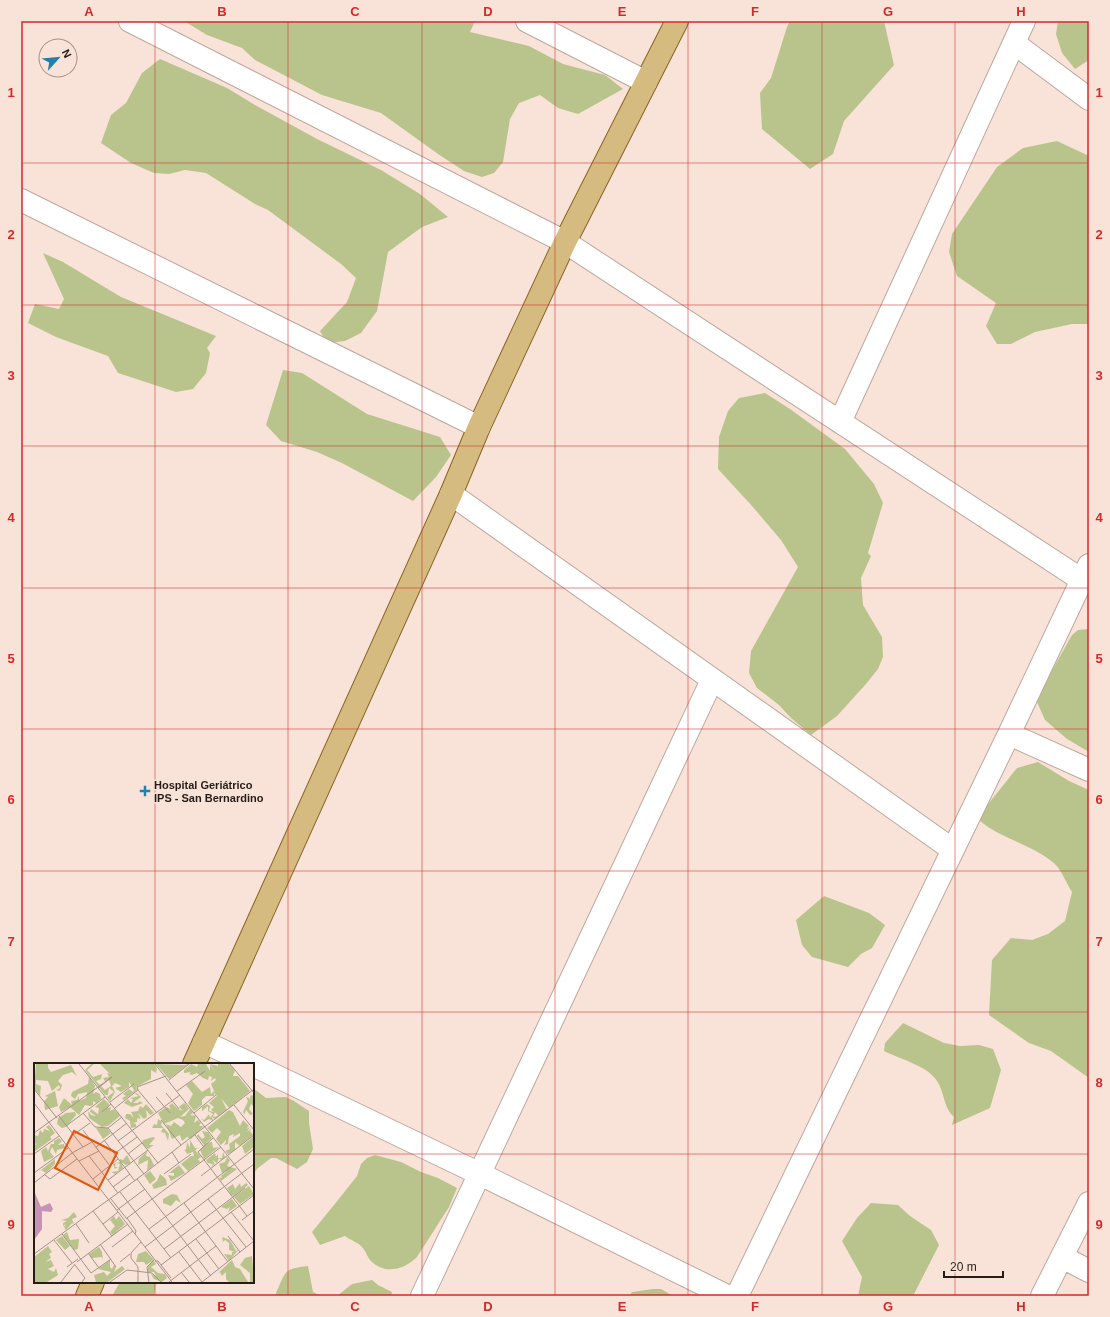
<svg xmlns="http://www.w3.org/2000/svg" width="1110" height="1317" viewBox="0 0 1110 1317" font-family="Helvetica,sans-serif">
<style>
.green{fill:#b9c48c}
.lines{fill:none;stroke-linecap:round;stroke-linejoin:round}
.minor-casing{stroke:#bda89d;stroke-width:24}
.major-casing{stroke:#866624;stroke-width:24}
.minor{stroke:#fff;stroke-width:22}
.major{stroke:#d6bb80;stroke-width:22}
.grid{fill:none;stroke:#d62828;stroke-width:1;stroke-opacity:0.55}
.poi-dot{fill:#2181ad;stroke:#f9e2d7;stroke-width:1.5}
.labels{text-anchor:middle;stroke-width:3;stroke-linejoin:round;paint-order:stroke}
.poi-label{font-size:11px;font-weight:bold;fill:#241c18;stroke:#f9e2d7;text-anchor:start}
.inset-road{fill:none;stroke:#a4938b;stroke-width:1}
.view{fill:#de560d;fill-opacity:0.15;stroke:#de560d;stroke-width:2}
.inset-edge{fill:none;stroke:#241c18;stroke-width:2}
.neatline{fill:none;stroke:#d62828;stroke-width:1.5}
.grid-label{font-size:13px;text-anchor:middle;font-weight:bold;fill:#d62828}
</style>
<rect width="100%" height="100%" fill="#f9e2d7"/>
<path class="green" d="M184,21H475L470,32L529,46L563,64L605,75L623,89L578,114L558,108L540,95L519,103L510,119L503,162L494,173L482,177L464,171L438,154L381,113L322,95L255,60L242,48L207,35Z
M790,21H884L894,65L844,121L833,154L810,169L762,129L760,93L771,78L787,27Z
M1058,21H1089V60L1075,69L1062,53L1056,34Z
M160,59L227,88L255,105L317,139L381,170L420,194L448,217L422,227L388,252L377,311L361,333L345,341L327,343L320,331L347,302L356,278L341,264L268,210L255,204L206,173L185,170L169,174L154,173L131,163L101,143L111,115L126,103L142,73Z
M1057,141L1089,156V324H1072L1035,332L1011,344H997L986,326L996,303L957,276L949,252L952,234L997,167L1023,148Z
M43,253L63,262L121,297L216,336L207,348L210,353L206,373L193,389L176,392L118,373L108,356L56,337L28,323L35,304L59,309L64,299Z
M283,370L302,373L367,414L440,437L451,455L436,477L413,501L342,463L317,452L281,441L266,425Z
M765,393L790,409L845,449L874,484L883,503L868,553L871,556L861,578L863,605L882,637L883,657L878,669L866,684L837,716L811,735L791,718L779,705L757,688L749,673L751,651L798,567L781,540L752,506L718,469L719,437L728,411L739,398Z
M1089,629V752L1067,739L1045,720L1037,702L1041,690L1072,635L1078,630Z
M1038,762L1069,781L1089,790V1078L1051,1051L1029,1043L989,1015L992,960L1011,938L1032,940L1048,934L1065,921L1072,892C1067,884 1062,872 1056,865C1035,845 1003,840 980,821L985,808L1017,768Z
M824,896L869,913L885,925L872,948L861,954L848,967L812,957L802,945L796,920Z
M903,1023L944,1043L960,1046L979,1045L993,1049L1001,1070L990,1108L952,1125L954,1117C943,1107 945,1093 937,1081C928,1066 900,1059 884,1051L885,1043Z
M253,1088L266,1098L286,1097L294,1101L309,1111V1123L313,1149L307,1162L297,1169L276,1158H271L258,1168L253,1174Z
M375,1155L401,1162L421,1172L438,1178L457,1188L449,1207L417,1257C405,1269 386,1275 372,1262C367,1258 366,1250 361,1246C357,1242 350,1240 345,1236L320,1245L312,1232L338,1200L357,1176L361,1164L367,1158Z
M871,1203L898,1205L910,1216L931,1230L939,1245L913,1296H858L862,1277L842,1241L857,1218Z
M308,1266L313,1292L321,1296H277L276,1293C286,1271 283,1269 308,1266Z
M372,1280L378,1285L392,1292L391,1296H337L352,1284Z
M120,1282H156L154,1296H112Z
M653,1289H661L673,1296H629L632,1292Z"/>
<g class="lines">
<defs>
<path id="minor" d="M130,21L565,242L1082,580
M527,21L646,82
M1014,43L1089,99
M21,200L479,427
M840,422L1024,21
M451,494L953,850
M1009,734L1089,770
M204,1042L251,1064
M253,1065L480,1174L727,1296
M1062,1257L1089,1271
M422,1296L712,680
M737,1296L1009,734L1089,565
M1042,1296L1089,1203"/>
<path id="major" d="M194,1064L451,494L479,427L565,242L677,21
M87,1296L93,1282"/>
</defs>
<use href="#minor" class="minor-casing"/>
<use href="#major" class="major-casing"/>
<use href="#minor" class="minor"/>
<use href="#major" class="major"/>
</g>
<path class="grid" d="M155,21V1064M288,21V1296M422,21V1296M555,21V1296M688,21V1296M822,21V1296M955,21V1296M21,163H1089M21,305H1089M21,446H1089M21,588H1089M21,729H1089M21,871H1089M21,1012H1089M21,1154H35M253,1154H1089M155,1282V1296"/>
<path class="poi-dot" d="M143 785h4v4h4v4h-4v4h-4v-4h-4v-4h4z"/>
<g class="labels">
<g class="poi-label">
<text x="154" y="789">Hospital Geriátrico<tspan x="154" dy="13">IPS - San Bernardino</tspan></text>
</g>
</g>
<g transform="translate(34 1063)">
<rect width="220" height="220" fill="#f9e2d7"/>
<path d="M2,1H14V5L17,9L37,2L43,13L38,9L29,12L24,18L28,22L26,28L22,27L26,25L25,22L18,28L14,18L2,17V21L7,23L6,33L0,25ZM57,1H60L53,7L59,14L68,11L67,16L62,18L71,27L77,23L75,17L71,18L69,15L75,14L73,10L76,11L66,1H121L123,6L122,10L117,7V16L102,24L103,27L90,37L88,35L92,33L89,31L95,26L99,29L100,27L95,19V24L87,29L81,25L88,23L81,20L78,23L81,29L76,38L73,34L80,29L75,25L74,32H71L51,7ZM122,1L150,2L155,1L135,16ZM157,1L163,4L164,1H172L176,8V2L182,11L176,1L184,3V1H195L201,7L199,13H204L216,28L195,45L187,35L193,47L181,56L178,54L179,58L175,56L170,59L167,55L170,57L175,51L176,55L179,51L174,48V43L168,48V44L173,41L176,43L175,48L181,49L179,54L184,53L182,50L177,47L180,44L175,40L183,33L180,30V33H172L168,37V42L160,48L154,40L159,31L152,22L158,18L168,29L176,24L177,31L180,28L177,21L182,17L181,15L177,18L178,14L175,13L174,17L169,15L163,10L158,12L155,11L157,9L150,10V7ZM55,13L61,23L59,31L62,29L66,31L67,36L62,40L59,38V42L56,43L51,42L45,52L36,44L27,49L25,44L30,35L38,42L37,38L43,37L45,33V38L52,35L53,29L44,31L41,36L37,33L38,29L54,21ZM21,28L24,43L11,47L10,38L14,34L11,33ZM103,30L107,34L99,40H104L105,38L109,40L98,44L90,40L94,36L97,40L99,36L96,35L105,33L101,31ZM217,32L220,33V44L217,41L215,46L219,51L216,52L212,47L210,52L209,49L214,38L212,34L215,35V37ZM70,36L75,41L74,45L77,44L76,48L80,46L86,53L74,63L68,64L55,55L54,48L57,52L62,53L56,49L57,46L64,51L65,45L61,44ZM151,39L149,42L151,40L155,46L146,54L151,53L156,46L159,50L156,52L162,53L160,60L164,57L167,60L165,63H170L157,76L153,74L148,78L146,72L138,76L132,61L137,63L140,59L147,64L151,60L149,57L144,55L130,61L124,50L132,44L137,46L135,43L138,40L144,46L149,48L145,44ZM112,41L120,50L116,52L112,47L113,54L110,56L104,50L107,56L103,55V59L99,60L102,61V64L97,65L96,58L91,55L92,51H96L100,55L97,49L104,48L106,43L109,45ZM195,47L199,49L206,63L209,57L215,63L212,66L216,64L213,69L215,71L213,69L218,65L216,68L219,72L206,83L201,79V87L194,91L191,88L196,86L195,81L206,73V70L199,74L200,71L195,73L194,81L190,82L192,79V77L187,82L182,76L187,69L183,65L178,70L173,65ZM32,50L41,49L42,52L32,64L28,65L23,61L24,55ZM124,56L128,59L127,62L135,71L134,78L131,70L127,69L129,65H118L120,61L123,62ZM15,62L21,70L16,74L18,76L0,89V82L3,81L0,80V72L4,73L6,67L9,70L10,66L16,68L12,64ZM62,65H73L77,70L69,76ZM168,68L174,69L178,75L172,80L178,79L179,85L185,84L170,96L166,87L170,82L163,73L164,71L168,76L171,74ZM220,73V84L211,91L208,83ZM119,74L121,75L115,82H120L114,86L108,80L109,77ZM25,75L28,78L24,82L30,81L31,85L23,87L22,91L18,84L16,89L20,94L10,99L7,88L12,84L14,88L17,81H20V78ZM156,77L161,85H164L161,87L167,94L164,96L166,99L154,108L147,101L157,93H160L159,89L153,91L150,86L152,87L153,79L156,85ZM113,88L112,93L116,94L120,102L113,108L114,97L104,102L105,96ZM189,89L191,94L187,97L185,95L183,100L178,97L181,101L177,104L179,101L174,100L172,97L181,90L182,94L184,91V95H188ZM93,92L97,100L92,102L87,99L89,105L81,111L77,109L84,108L86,101L82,100L81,104H84L81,106L79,101L86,99V96L89,97ZM193,94L196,97L193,103L203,106L187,118L185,114L188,115L187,113L193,108L188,110L185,101L191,99ZM21,96V101L12,110L7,107L2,111ZM145,102L151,110L137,118L134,112L140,113V110H135ZM116,108L122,116L116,121L110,112ZM126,111L132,116L133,122L120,126L118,122L123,118ZM206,120L207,124L212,120L214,122L200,133L197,132L193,125L199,121L201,126ZM215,123L220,131L206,141L200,134ZM138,131L143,132L147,140L142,137L137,143L129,140V136ZM198,136L203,143L194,149L196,144L193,146L187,144ZM40,149L43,154L38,156L40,161L38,160L32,167L30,164L32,161L29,163V160L33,158L27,157L34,155ZM80,153L82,157L85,153L91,161L79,172L76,169L81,163L76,157ZM33,169L36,177L45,176L44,186L40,187L29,172ZM28,173L36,183L31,187L22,177ZM188,174L196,177L202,188L205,186L195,198L190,191L198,192V189H201L195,187V180L191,177L189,179ZM14,183L18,189L15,191L17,195L11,199L17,197L20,203L14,206L20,209L22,205L24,212L13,219H0V194ZM65,184L68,189L69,198L68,194L58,195L55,191ZM112,188L120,197L112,202L110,199H102L104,191ZM218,193L220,219H216V210L206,202L211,195ZM76,197V204L78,206L80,202L82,204L80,209L88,203L91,206L74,219H62L60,212L70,209L73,213L77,209L64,206ZM198,197L201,204L206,206L214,219H195L192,216V209L188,213L186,209L184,210ZM120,198L122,201L117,204L124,210L131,211L133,215L128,219L120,216L117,211L122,213L120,209H114V203Z" fill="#b9c48c"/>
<path d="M0,128L7,144L16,140L19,146L17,149L8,148V166L0,177Z" fill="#c693b6"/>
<path class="inset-road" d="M45,1L124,100M121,1L220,126M196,1L220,30M135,17L155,1M0,26L23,55M104,27L123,50M143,28L171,8M132,30L145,46M122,34L136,50M76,39L100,21M0,40L138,219M200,42L220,67M81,45L104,27L103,24L132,13M68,49L77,41M49,50L61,64L74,65L88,54M160,50L182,32M25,53L49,84M127,57L147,82M32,63L71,34M74,65L110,111M49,67L76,103M0,70L78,14L64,25M39,72L56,60M161,72L169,83M179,75L164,89L213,153M70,77L101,118M84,78L146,32M62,84L93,60M138,89L145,100M0,91L25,73M80,91L103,74M94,91L108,80M55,93L84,130M45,98L65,88M0,110L34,85M10,111L16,116L43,96M130,111L157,91M167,113L220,72M59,116L84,96M103,116L177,213M74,117L114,87M0,120L38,90L58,79M79,124L96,111M86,129L137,195M77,136L93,156M174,136L212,184M83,147L111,126M59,148L78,173M197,149L220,178M208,157L220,148M42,161L55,180M69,161L84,149M115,166L151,139M28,171L57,210L77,196M101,171L102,168L93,155L187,84M194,173L206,189M162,176L185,206M20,177L38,200M66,181L82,204M78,184L99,168M111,184L220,101M130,186L211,125M145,189L168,219L220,178M54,190L65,205M0,191L103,116L220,26M121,198H124L137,215M43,199L94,161M86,199L96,191M194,199L150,140L220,86M41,202L51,215L48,219M127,202L220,132M33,204L44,196M147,209L155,219M27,219L41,201M76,219L93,207L118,210L127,219M104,219V204L97,195V190L107,179M115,219L113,204L120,197M135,219L182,183"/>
<path class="view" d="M40,68L83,90L64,127L21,105Z"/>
<rect width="220" height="220" class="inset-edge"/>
</g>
<rect width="1110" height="1317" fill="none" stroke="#f9e2d7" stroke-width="44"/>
<g transform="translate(58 58) rotate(63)"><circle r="19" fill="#f9e2d7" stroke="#a4938b"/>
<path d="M0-3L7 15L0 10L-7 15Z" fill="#2181ad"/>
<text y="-6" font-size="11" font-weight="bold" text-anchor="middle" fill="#241c18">N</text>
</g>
<path d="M944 1271v6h59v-6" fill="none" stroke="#241c18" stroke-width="2"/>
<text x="950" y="1271" font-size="12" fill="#241c18" stroke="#f9e2d7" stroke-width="3" paint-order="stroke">20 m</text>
<rect x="22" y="22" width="1066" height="1273" class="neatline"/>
<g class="grid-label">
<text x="89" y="16">A</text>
<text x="222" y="16">B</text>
<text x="355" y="16">C</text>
<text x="488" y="16">D</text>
<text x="622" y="16">E</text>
<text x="755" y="16">F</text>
<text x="888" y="16">G</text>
<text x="1021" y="16">H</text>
<text x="11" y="97">1</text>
<text x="1099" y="97">1</text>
<text x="11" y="239">2</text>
<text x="1099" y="239">2</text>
<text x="11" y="380">3</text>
<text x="1099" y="380">3</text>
<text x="11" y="522">4</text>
<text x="1099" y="522">4</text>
<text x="11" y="663">5</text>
<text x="1099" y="663">5</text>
<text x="11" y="804">6</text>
<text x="1099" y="804">6</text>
<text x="11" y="946">7</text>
<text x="1099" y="946">7</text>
<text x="11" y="1087">8</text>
<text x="1099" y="1087">8</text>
<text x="11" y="1229">9</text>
<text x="1099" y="1229">9</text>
<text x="89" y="1311">A</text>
<text x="222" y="1311">B</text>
<text x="355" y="1311">C</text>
<text x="488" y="1311">D</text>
<text x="622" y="1311">E</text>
<text x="755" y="1311">F</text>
<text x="888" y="1311">G</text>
<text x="1021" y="1311">H</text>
</g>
</svg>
